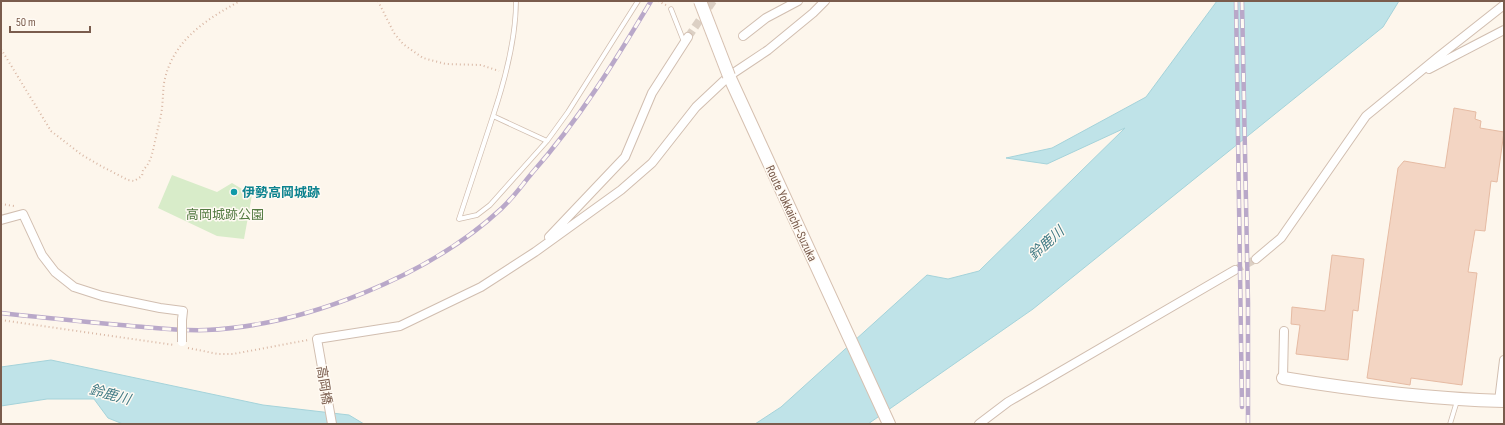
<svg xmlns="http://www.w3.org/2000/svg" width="1505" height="425" viewBox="0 0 1505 425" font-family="'Sofia Sans Condensed','Noto Sans JP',sans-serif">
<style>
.green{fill:#d8ecc9}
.water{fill:#bfe3e8;stroke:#a5d3da}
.building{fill:#f3d5c3;stroke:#e6bba3}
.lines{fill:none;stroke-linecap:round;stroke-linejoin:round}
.street-tunnel{stroke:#dcd0c4;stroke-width:8;stroke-dasharray:8 4;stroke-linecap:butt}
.lane-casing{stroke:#d1beb0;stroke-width:5.5}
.street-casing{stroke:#d1beb0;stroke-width:10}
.secondary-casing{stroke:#d6c0b0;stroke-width:14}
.path{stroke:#d9b8a5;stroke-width:2;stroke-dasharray:1 3;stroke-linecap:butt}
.lane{stroke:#fff;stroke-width:4}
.street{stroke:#fff;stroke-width:8}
.secondary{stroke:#fff;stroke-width:12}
.rail-casing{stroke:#b9a8c9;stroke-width:4.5}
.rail{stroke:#fffaf3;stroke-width:3;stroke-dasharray:9;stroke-linecap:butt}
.street-bridge-casing{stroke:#d1beb0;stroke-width:10;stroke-linecap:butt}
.secondary-bridge-casing{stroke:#d6c0b0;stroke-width:14;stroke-linecap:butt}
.street-bridge{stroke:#fff;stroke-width:8}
.secondary-bridge{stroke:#fff;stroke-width:12}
.culture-dot{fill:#0f9aa8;stroke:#fffaf3;stroke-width:1.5}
.labels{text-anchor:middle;stroke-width:3;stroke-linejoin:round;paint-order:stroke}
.culture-label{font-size:13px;font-weight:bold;fill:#0d838f;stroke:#fffaf3;text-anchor:start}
.street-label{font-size:13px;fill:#7a5c4d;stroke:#fffaf3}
.park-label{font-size:13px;fill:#537a41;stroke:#fffaf3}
.water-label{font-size:14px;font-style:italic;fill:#437c86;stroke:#fffaf3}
</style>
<rect width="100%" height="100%" fill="#fdf6ec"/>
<path class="green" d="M172,175L217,192L232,183L252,195L244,239L217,236L158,208Z"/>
<path class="water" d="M1217,1H1399L1383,27L1033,309L868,424H755L781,407L927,275L948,279L979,271L1125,128L1047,164L1006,158L1052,148L1146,97Z
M51,360L263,405L349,415L364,424H123L108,418L94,399H47L1,406V367Z"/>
<path class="building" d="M1454,108L1476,112L1475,119L1481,121L1480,128L1504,132L1497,182L1491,181L1485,231L1475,230L1468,272L1477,273L1462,385L1411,378L1410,385L1367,378L1398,168L1404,161L1445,168Z
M1332,255L1364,259L1358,311L1353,310L1348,360L1296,354L1300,325L1291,324L1292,307L1325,311Z"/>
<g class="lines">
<path class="street-tunnel" d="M688,37L713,1
M1235,270L1256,259"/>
<defs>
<path id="lane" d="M671,9L684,42
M493,116C505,80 516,40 516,1
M547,141L493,116L459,219L477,215L490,205L547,141L568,112L638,1
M1450,424L1457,401"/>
<path id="street" d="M743,36L766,18L798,1
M1429,69L1504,30
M1,220L23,214L42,255L55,272L74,287L102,296L160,308L183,311L182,320
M549,237L625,157L652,93L688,37
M1256,259L1281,238L1366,116L1438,57L1504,5
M1283,378L1284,331
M1499,401L1504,360
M332,424L317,339L400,326L481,287L535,252L621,190L652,163L696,107L729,76L768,50L813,13L825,1
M979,424L1008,402L1235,270"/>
<path id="secondary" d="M729,76L889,424
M1283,378C1356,390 1430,399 1504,401"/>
</defs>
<use href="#lane" class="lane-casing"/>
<use href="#street" class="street-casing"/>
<use href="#secondary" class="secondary-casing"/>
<path class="path" d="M378,1L394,33L403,44L423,58L446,64L481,65L499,71
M658,1L666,5
M1,49L51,131L82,155L101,166L128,180L134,181L142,176L143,170C152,162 153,149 156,137C158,127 161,118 162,108C163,99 163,91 164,83C172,41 205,20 240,1
M1,204L14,206
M1,320L174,345
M188,348L218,354H233L308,340"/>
<use href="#lane" class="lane"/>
<use href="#street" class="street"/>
<use href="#secondary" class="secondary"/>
<defs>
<path id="rail" d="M1236,1L1242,407
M1242,1L1248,303V424
M1,313C44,318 88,322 131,326C156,328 181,331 206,330C304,326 429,276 501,209C513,198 522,185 532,173C579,120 615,61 651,1"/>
</defs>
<use href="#rail" class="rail-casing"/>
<use href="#rail" class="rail"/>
<defs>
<path id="street-bridge" d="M182,342V320"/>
<path id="secondary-bridge" d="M700,1L729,76"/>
</defs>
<use href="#street-bridge" class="street-bridge-casing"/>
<use href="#secondary-bridge" class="secondary-bridge-casing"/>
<use href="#street-bridge" class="street-bridge"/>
<use href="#secondary-bridge" class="secondary-bridge"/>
</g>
<circle class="culture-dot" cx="234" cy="192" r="4"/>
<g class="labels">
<g class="culture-label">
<text x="242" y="197">伊勢高岡城跡</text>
</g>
<g class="street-label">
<text transform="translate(792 213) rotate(65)" y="5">Route Yokkaichi-Suzuka</text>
<text transform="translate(325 385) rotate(81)" y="5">高岡橋</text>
</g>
<g class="park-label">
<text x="225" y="219">高岡城跡公園</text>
</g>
<g class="water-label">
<text transform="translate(1046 243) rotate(-42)" y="5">鈴鹿川</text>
<text transform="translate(110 394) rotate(15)" y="5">鈴鹿川</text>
</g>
</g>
<rect width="1505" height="425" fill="none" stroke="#7a5c4d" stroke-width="4"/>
<path d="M10 26v6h80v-6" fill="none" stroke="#7a5c4d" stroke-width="2"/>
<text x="16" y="26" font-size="12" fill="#7a5c4d" stroke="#fffaf3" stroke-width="3" paint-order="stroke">50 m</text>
</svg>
